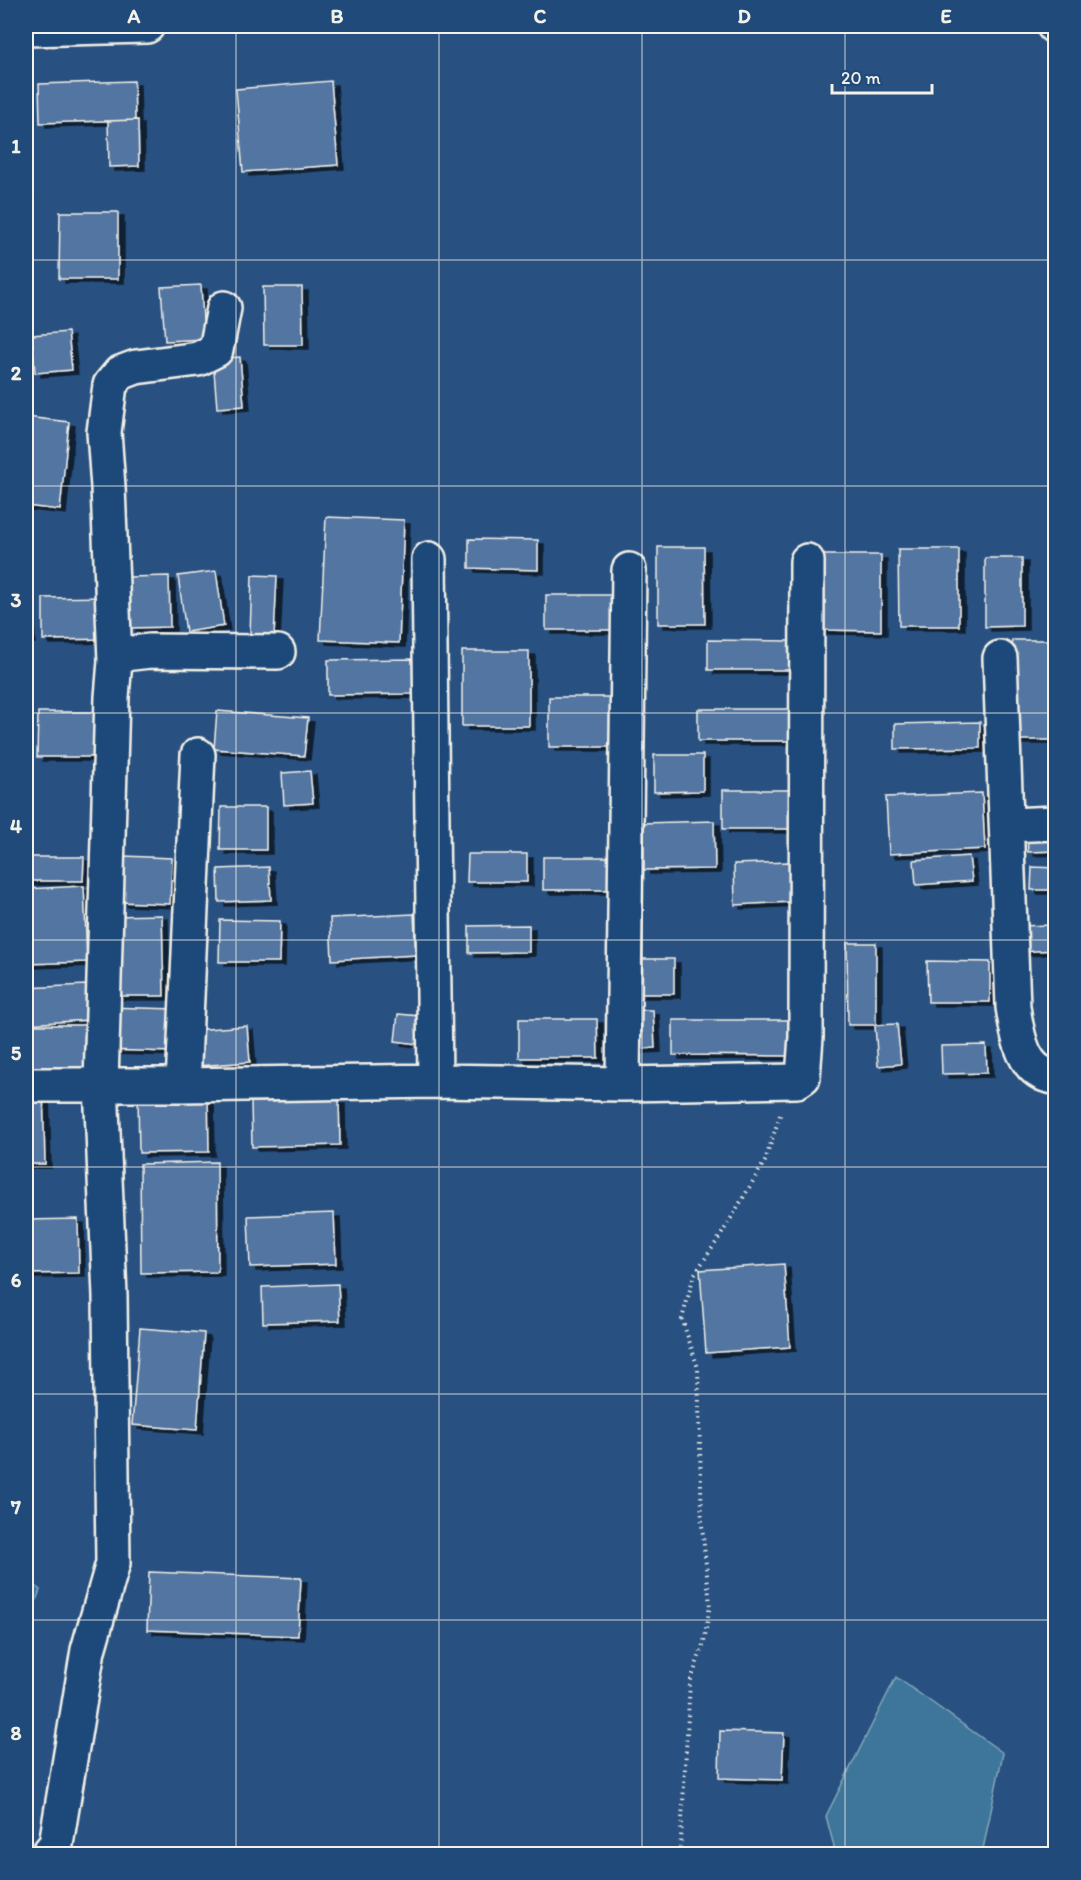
<svg xmlns="http://www.w3.org/2000/svg" width="1081" height="1880" viewBox="0 0 1081 1880" font-family="Itim,sans-serif">
<style>
.water{fill:#3e769a;stroke:#87a7b9;stroke-width:1.5}
.building{fill:#5274a1;stroke:#f4f1e8;stroke-width:1.5;filter:url(#shadow)}
.lines{fill:none;stroke-linecap:round;stroke-linejoin:round}
.street-casing{stroke:#f4f1e8;stroke-width:38}
.path{stroke:#f4f1e8;stroke-width:4;stroke-dasharray:1.5 4.5;stroke-linecap:butt}
.street{stroke:#1f4a7a;stroke-width:33}
.grid{fill:none;stroke:#f4f1e8;stroke-width:1.5;stroke-opacity:0.55}
.neatline{fill:none;stroke:#f4f1e8;stroke-width:2}
.grid-label{font-size:20px;text-anchor:middle;font-weight:bold;fill:#f4f1e8}
</style>
<defs>
<filter id="shadow"><feDropShadow dx="6" dy="4" stdDeviation="0" flood-color="#0009"/></filter>
</defs>
<rect width="100%" height="100%" fill="#285181"/>
<filter id="ink" filterUnits="userSpaceOnUse"><feTurbulence type="fractalNoise" baseFrequency=".0167" numOctaves="2"/><feDisplacementMap in="SourceGraphic" scale="12" xChannelSelector="R" yChannelSelector="G"/><feConvolveMatrix kernelMatrix="1 2 1 2 8 2 1 2 1" color-interpolation-filters="sRGB"/></filter>
<g filter="url(#ink)">
<path class="water" d="M26,1577L40,1590L26,1629Z
M896,1677L1003,1753L982,1854H836L826,1816Z
M26,1755H27L29,1840L26,1842Z"/>
<path class="building" d="M134,81L135,120L40,123L39,84Z
M331,81L338,165L243,172L236,89Z
M138,120L139,166L109,167L108,121Z
M26,190H28L27,257H26Z
M60,212H118V279H59Z
M201,285L204,339L165,341L161,287Z
M263,287H302L303,345H264Z
M68,332L72,370L35,373L32,335Z
M240,357L244,406L217,408L213,359Z
M26,417L69,422L60,510L26,506Z
M326,517L404,520L399,643L320,640Z
M469,539L538,540V570L469,568Z
M658,547H704L705,624H658Z
M898,549H959V626H899Z
M821,555H881V631L821,630Z
M985,558H1022V626L985,627Z
M216,571L224,626L186,632L178,576Z
M252,575L277,576L274,636L250,635Z
M169,576L170,627L130,628L129,577Z
M26,586L29,639H26Z
M546,595H619V630H546Z
M109,597L110,639L43,640V598Z
M708,640L791,641V670H708Z
M1012,640H1056V740H1012Z
M462,651H529V726H462Z
M414,659V694L328,695V660Z
M549,697H615V747H549Z
M698,709H793V741H698Z
M217,711L308,718L304,756L214,749Z
M38,712H100L99,757H37Z
M980,722V748L895,749V724Z
M654,755H703V791L654,792Z
M310,771L313,803L284,805L282,773Z
M723,790H790V829H723Z
M982,793L985,849L889,854L886,797Z
M221,807H266V850H220Z
M714,821L715,869L644,870L643,823Z
M1056,835V851L1028,852L1027,836Z
M468,854H527V882H467Z
M123,856L172,858L170,904L121,902Z
M969,856L972,881L916,885L914,860Z
M26,857H84L83,881H26Z
M543,857H620V890H543Z
M789,862L791,902L735,905L734,864Z
M269,867L271,900L219,902L218,869Z
M1032,867L1056,868V890H1031Z
M84,886L87,962L26,964V889Z
M414,914L416,955L332,960L330,918Z
M162,915L164,996H114L113,916Z
M220,920L280,921L279,962H219Z
M529,925V952L469,953V926Z
M1056,925V950L1017,952L1016,926Z
M847,943H876V1025H848Z
M639,959H674V994H639Z
M927,961L990,962V1002H928Z
M86,985L88,1020L26,1024V988Z
M105,1007L176,1009L175,1052L104,1050Z
M638,1010H653L655,1048L640,1049Z
M398,1014L420,1016L417,1044L395,1041Z
M519,1019H597L598,1058H519Z
M673,1020H788V1056L673,1055Z
M897,1024L901,1064L878,1066L875,1025Z
M26,1025H88V1068L26,1069Z
M247,1026L250,1062L196,1066L193,1030Z
M986,1045L987,1073L942,1074L941,1046Z
M43,1089L45,1164H26V1090Z
M208,1094L209,1152L139,1153L138,1095Z
M339,1100L340,1145L252,1147L251,1102Z
M217,1162L218,1272L141,1273L140,1164Z
M334,1213L336,1264L250,1267L248,1216Z
M78,1219L79,1273L26,1274V1220Z
M784,1264L790,1347L706,1353L700,1270Z
M338,1284L340,1321L263,1323L262,1287Z
M140,1328L204,1333L197,1430L132,1425Z
M149,1572L301,1578L298,1636L147,1630Z
M720,1731L784,1733L782,1780L719,1778Z"/>
<g class="lines">
<defs>
<path id="street" d="M1054,26H1056
M26,29L147,26
M429,559L435,1081
M1000,658L1013,1007C1017,1033 1022,1075 1056,1077
M115,661L108,487L104,432L110,385L120,373L136,367L198,359L216,350L224,308
M1007,825L1056,823
M623,1084L629,570
M26,1085H183L435,1081L623,1084L797,1081L803,1077L806,1037L807,561
M183,1085L198,755
M48,1854L56,1844L88,1650L113,1563L110,1296L101,1084L112,697L115,661L124,654L150,651L278,652"/>
</defs>
<use href="#street" class="street-casing"/>
<path class="path" d="M680,1854L690,1683L704,1642L710,1605L702,1525L698,1368L682,1319L694,1275L721,1235L765,1161L780,1115"/>
<use href="#street" class="street"/>
</g>
</g>
<path class="grid" d="M236,26V1854M439,26V1854M642,26V1854M845,26V1854M26,260H1056M26,486H1056M26,713H1056M26,940H1056M26,1167H1056M26,1394H1056M26,1620H1056"/>
<rect width="1081" height="1880" fill="none" stroke="#1f4a7a" stroke-width="66"/>
<path d="M832 84v9h100v-9" fill="none" stroke="#f4f1e8" stroke-width="3"/>
<text x="841" y="84" font-size="18" fill="#f4f1e8" stroke="#1f4a7a" stroke-width="4.5" paint-order="stroke">20 m</text>
<rect x="33" y="33" width="1015" height="1814" class="neatline"/>
<g class="grid-label">
<text x="134" y="23">A</text>
<text x="337" y="23">B</text>
<text x="540" y="23">C</text>
<text x="744" y="23">D</text>
<text x="946" y="23">E</text>
<text x="16" y="153">1</text>
<text x="16" y="380">2</text>
<text x="16" y="607">3</text>
<text x="16" y="833">4</text>
<text x="16" y="1060">5</text>
<text x="16" y="1287">6</text>
<text x="16" y="1514">7</text>
<text x="16" y="1740">8</text>
</g>
</svg>
